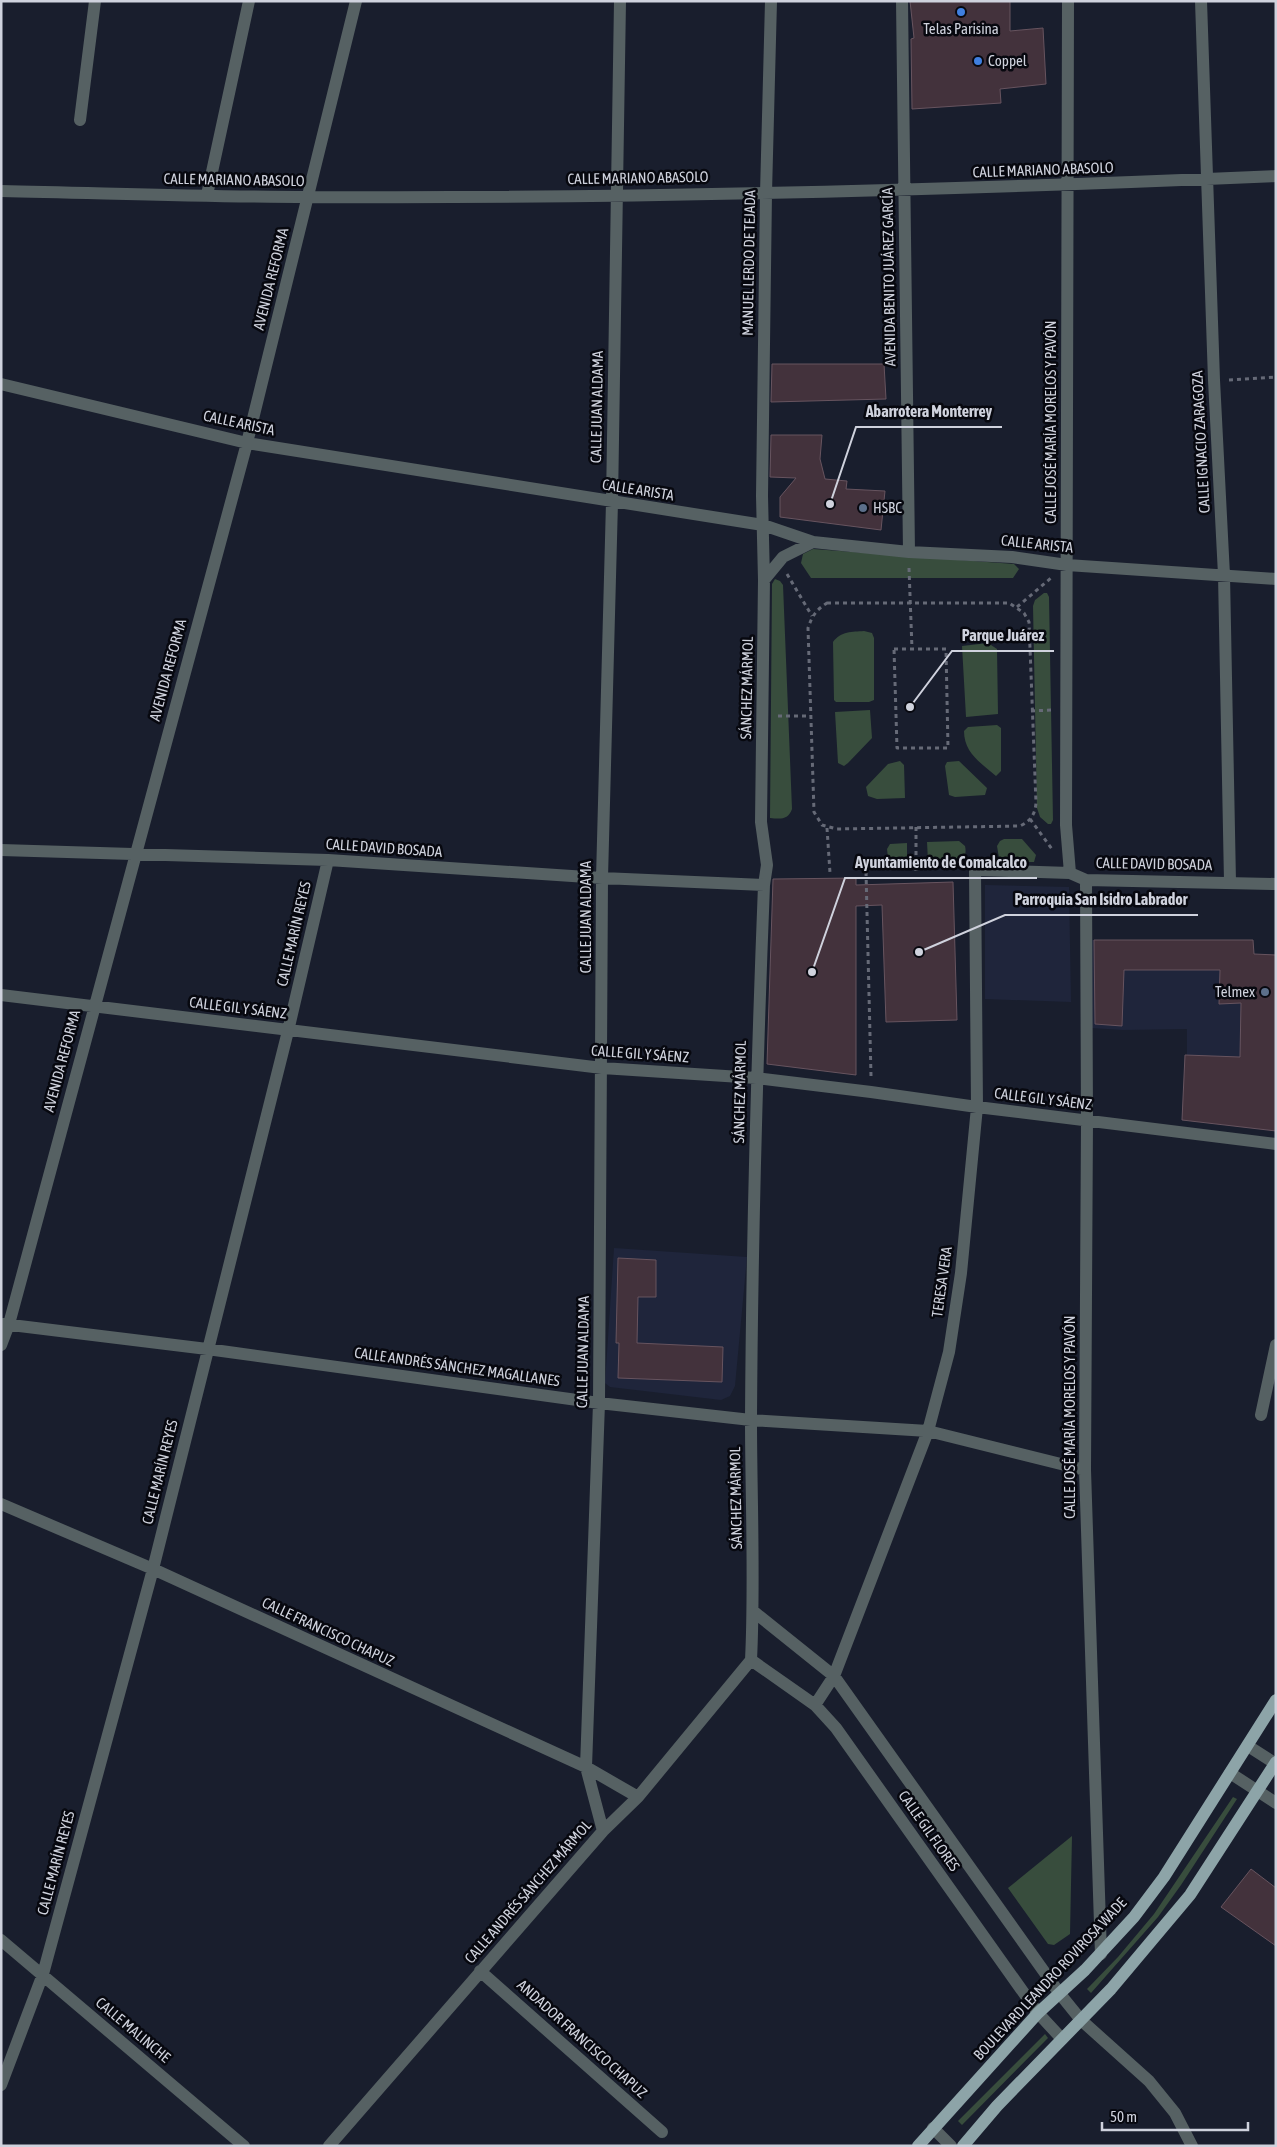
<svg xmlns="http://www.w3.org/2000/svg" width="1277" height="2147" viewBox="0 0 1277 2147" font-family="'Asap Condensed',sans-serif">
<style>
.built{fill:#1f253b}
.green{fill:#384d3d}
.building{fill:#43323c;stroke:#67545f}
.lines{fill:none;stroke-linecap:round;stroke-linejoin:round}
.path{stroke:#666a77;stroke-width:3;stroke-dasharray:4 4;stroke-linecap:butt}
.minor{stroke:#566163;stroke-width:12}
.major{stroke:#8da4a8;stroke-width:12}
.shop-dot{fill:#3f7fe0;stroke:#07080f;stroke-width:2}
.service-dot{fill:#5c6f8a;stroke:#07080f;stroke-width:2}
.labels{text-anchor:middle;stroke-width:5;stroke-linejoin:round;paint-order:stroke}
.poi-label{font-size:15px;fill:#cfd2dd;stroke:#07080f;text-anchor:start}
.street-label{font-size:15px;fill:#cfd2dd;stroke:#07080f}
.leader{fill:none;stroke:#cfd2dd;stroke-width:2}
.callout-dot{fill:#cfd2dd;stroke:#07080f;stroke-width:2}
.callout-label{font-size:16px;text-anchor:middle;font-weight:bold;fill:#cfd2dd;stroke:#07080f;stroke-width:5;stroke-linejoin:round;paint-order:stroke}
</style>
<rect width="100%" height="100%" fill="#191e2d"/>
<path class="built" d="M985,885L1069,887L1071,1002L985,999Z
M1092,940H1253L1255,1029L1276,1130L1187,1055V1029L1123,1030L1091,1028Z
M614,1248L747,1257L735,1386L730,1396L721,1400L610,1387L605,1383Z"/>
<path class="green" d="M813,549L1014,564L1019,569L1013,578H811L801,563L803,554Z
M775,579L780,581L783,585L792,809C788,820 781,819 770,818L772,584Z
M1044,593H1047L1049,597L1053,820L1051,824H1048L1040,817L1037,808L1033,606L1035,600Z
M864,631L872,633L874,638V700L869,702H836L834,700L833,642C841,631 852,632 864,631Z
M988,643L997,649L998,714L966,717L962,646Z
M870,710L872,738L848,763L844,766L838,763L835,712Z
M997,725L1001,728V771L996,776C981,763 964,753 964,731L968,727Z
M900,761L904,765L905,798L877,799L868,796L866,787L888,764Z
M959,761L987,788L985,795L955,797L949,795L945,766L947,762Z
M1004,839H1022L1036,855L1034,862H1005L999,858L997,846L1000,841Z
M959,841L965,846C970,868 943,862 928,861L927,842Z
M907,843V861L896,862L888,858L887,849L890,844Z
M1233,1797L1237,1799L1181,1885L1158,1917L1091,1993L1087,1989L1118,1957L1154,1914Z
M1072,1836L1070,1934L1054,1945L1048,1944L1008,1888Z
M1045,2034L1048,2038L962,2125L958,2121Z"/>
<path class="building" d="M910,1H1010V31L1043,28L1046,84L1000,89L1001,103L912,109L911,39L914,38Z
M772,364H884L886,399L771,402Z
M771,435H822L820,459L825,479L847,481L846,489L885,491L881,530L780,517V497L796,478L770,477Z
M856,878V885L953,882L957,1020L886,1022L882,905L856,906V1075L767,1064L773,879Z
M1094,940H1253L1254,954L1276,955V1131L1182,1120L1185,1055L1240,1057L1241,1003L1219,1004L1220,970H1124L1122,1026L1095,1024Z
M618,1258L656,1260V1297H638L637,1343L723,1347L722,1382L618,1378L619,1343H616Z
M1251,1869L1276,1888V1946L1221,1907Z"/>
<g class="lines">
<path class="path" d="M1229,380L1276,377
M909,568L912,649
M787,574L812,616
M827,603H1009L1024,613L1029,622L1036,803C1035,814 1031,821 1020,826L837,829L822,825L814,812L808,628C812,616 816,610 827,603Z
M1017,607L1051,578
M894,649H946L948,748H897Z
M1031,711L1052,710
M778,716H809
M1030,819L1052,849
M916,827V872
M827,828L830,873
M866,872L871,1076"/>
<path class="minor" d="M902,1L909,552
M1068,1L1066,825L1070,873
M1201,1L1214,380L1224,575L1230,882
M80,120L95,1
M1,191C104,193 206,197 309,197C631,199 954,190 1276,176
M207,195L249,1
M1,384L247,443L763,525L813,542L909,552L1012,557L1067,565L1276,579
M764,580L783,557L813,542
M1,850L328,860L602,878L764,885
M1086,880L1087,1120L1085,1470L1101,1954
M1,995L602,1068L756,1078L871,1092L977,1107L1276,1144
M3,1324L207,1349L599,1403L751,1420L928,1431L1085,1470
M1,1345L9,1324L247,443L356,1
M1261,1415L1276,1345
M1,1504L153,1569L586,1767L638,1797
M753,1611L834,1676L1060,1994L1081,2020L1149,2081L1175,2113L1192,2146
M751,1660C755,1580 751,1499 751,1419C752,1241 757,1063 764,885L767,865L761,822L764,580L762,496L766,193L771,1
M751,1660L815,1705L836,1728L1038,2013L1062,2039
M815,1705L834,1676L928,1431L949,1352L961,1273L977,1107L975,870L1070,873L1086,880L1276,884
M1248,1746L1276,1764
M1230,1773L1276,1803
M603,1831L586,1767L599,1403L602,878L612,502L620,1
M1,1940L244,2146
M480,1971L662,2132
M1,2085L43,1974L153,1569L288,1031L328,860
M933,2128L951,2146
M329,2146L603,1831L638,1797L751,1660"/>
<path class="major" d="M918,2146L1038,2013L1085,1970L1134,1917L1164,1877L1276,1700
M963,2146L997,2106L1111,1989L1190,1895L1276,1762"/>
</g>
<g class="shop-dot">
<circle cx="961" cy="12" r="5"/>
<circle cx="978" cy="61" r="5"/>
</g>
<g class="service-dot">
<circle cx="863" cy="508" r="5"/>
<circle cx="1265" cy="992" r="5"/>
</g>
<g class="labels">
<g class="poi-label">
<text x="961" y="34" text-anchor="middle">Telas Parisina</text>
<text x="988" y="66">Coppel</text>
<text x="873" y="513">HSBC</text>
<text x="1255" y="997" text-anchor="end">Telmex</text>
</g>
<g class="street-label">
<text transform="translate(1043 170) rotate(-2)" y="5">CALLE MARIANO ABASOLO</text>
<text transform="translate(638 178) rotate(-1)" y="5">CALLE MARIANO ABASOLO</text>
<text transform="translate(234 180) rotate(1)" y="5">CALLE MARIANO ABASOLO</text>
<text transform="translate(749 263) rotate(-89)" y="5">MANUEL LERDO DE TEJADA</text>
<text transform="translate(889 277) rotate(-91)" y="5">AVENIDA BENITO JUÁREZ GARCÍA</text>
<text transform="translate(271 279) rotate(-76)" y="5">AVENIDA REFORMA</text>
<text transform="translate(597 407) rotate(-89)" y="5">CALLE JUAN ALDAMA</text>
<text transform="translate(1051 422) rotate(-90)" y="5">CALLE JOSÉ MARÍA MORELOS Y PAVÓN</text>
<text transform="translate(239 423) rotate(12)" y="5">CALLE ARISTA</text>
<text transform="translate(1201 442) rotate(-93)" y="5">CALLE IGNACIO ZARAGOZA</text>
<text transform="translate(638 490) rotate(9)" y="5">CALLE ARISTA</text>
<text transform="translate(1037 544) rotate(6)" y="5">CALLE ARISTA</text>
<text transform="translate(168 670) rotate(-75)" y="5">AVENIDA REFORMA</text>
<text transform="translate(747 688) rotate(-89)" y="5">SÁNCHEZ MÁRMOL</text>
<text transform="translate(384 848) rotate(4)" y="5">CALLE DAVID BOSADA</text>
<text transform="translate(1154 864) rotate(1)" y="5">CALLE DAVID BOSADA</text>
<text transform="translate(586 917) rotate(-90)" y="5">CALLE JUAN ALDAMA</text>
<text transform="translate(294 934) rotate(-77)" y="5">CALLE MARÍN REYES</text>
<text transform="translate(238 1008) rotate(7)" y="5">CALLE GIL Y SÁENZ</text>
<text transform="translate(640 1054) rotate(4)" y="5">CALLE GIL Y SÁENZ</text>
<text transform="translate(62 1061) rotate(-75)" y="5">AVENIDA REFORMA</text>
<text transform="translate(740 1092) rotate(-89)" y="5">SÁNCHEZ MÁRMOL</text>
<text transform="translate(1043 1099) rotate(7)" y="5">CALLE GIL Y SÁENZ</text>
<text transform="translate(942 1282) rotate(-82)" y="5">TERESA VERA</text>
<text transform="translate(583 1352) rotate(-89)" y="5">CALLE JUAN ALDAMA</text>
<text transform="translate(457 1367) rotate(8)" y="5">CALLE ANDRÉS SÁNCHEZ MAGALLANES</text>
<text transform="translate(1070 1417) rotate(-90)" y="5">CALLE JOSÉ MARÍA MORELOS Y PAVÓN</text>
<text transform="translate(160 1472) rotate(-76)" y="5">CALLE MARÍN REYES</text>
<text transform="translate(736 1498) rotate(-91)" y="5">SÁNCHEZ MÁRMOL</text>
<text transform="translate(328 1632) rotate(25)" y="5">CALLE FRANCISCO CHAPUZ</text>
<text transform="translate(929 1831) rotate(55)" y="5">CALLE GIL FLORES</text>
<text transform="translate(56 1863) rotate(-75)" y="5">CALLE MARÍN REYES</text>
<text transform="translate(528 1892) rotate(-49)" y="5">CALLE ANDRÉS SÁNCHEZ MÁRMOL</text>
<text transform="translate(1050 1979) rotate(-47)" y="5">BOULEVARD LEANDRO ROVIROSA WADE</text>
<text transform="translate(133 2030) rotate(40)" y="5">CALLE MALINCHE</text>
<text transform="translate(582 2039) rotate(42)" y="5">ANDADOR FRANCISCO CHAPUZ</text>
</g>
</g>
<path class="leader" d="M830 504L856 427H1002M910 707L952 651H1054M812 972L845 878H1037M919 952L1005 915H1198"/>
<g class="callout-dot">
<circle cx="830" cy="504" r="5"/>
<circle cx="910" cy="707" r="5"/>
<circle cx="812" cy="972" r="5"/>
<circle cx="919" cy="952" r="5"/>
</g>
<g class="callout-label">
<text x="929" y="417">Abarrotera Monterrey</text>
<text x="1003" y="641">Parque Juárez</text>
<text x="941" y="868">Ayuntamiento de Comalcalco</text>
<text x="1101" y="905">Parroquia San Isidro Labrador</text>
</g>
<rect width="1277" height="2147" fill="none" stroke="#cfd2dd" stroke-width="5"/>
<path d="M1102 2122v8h146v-8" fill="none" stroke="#cfd2dd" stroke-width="2.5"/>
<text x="1110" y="2122" font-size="15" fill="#cfd2dd" stroke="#07080f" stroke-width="4" paint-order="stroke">50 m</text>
</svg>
